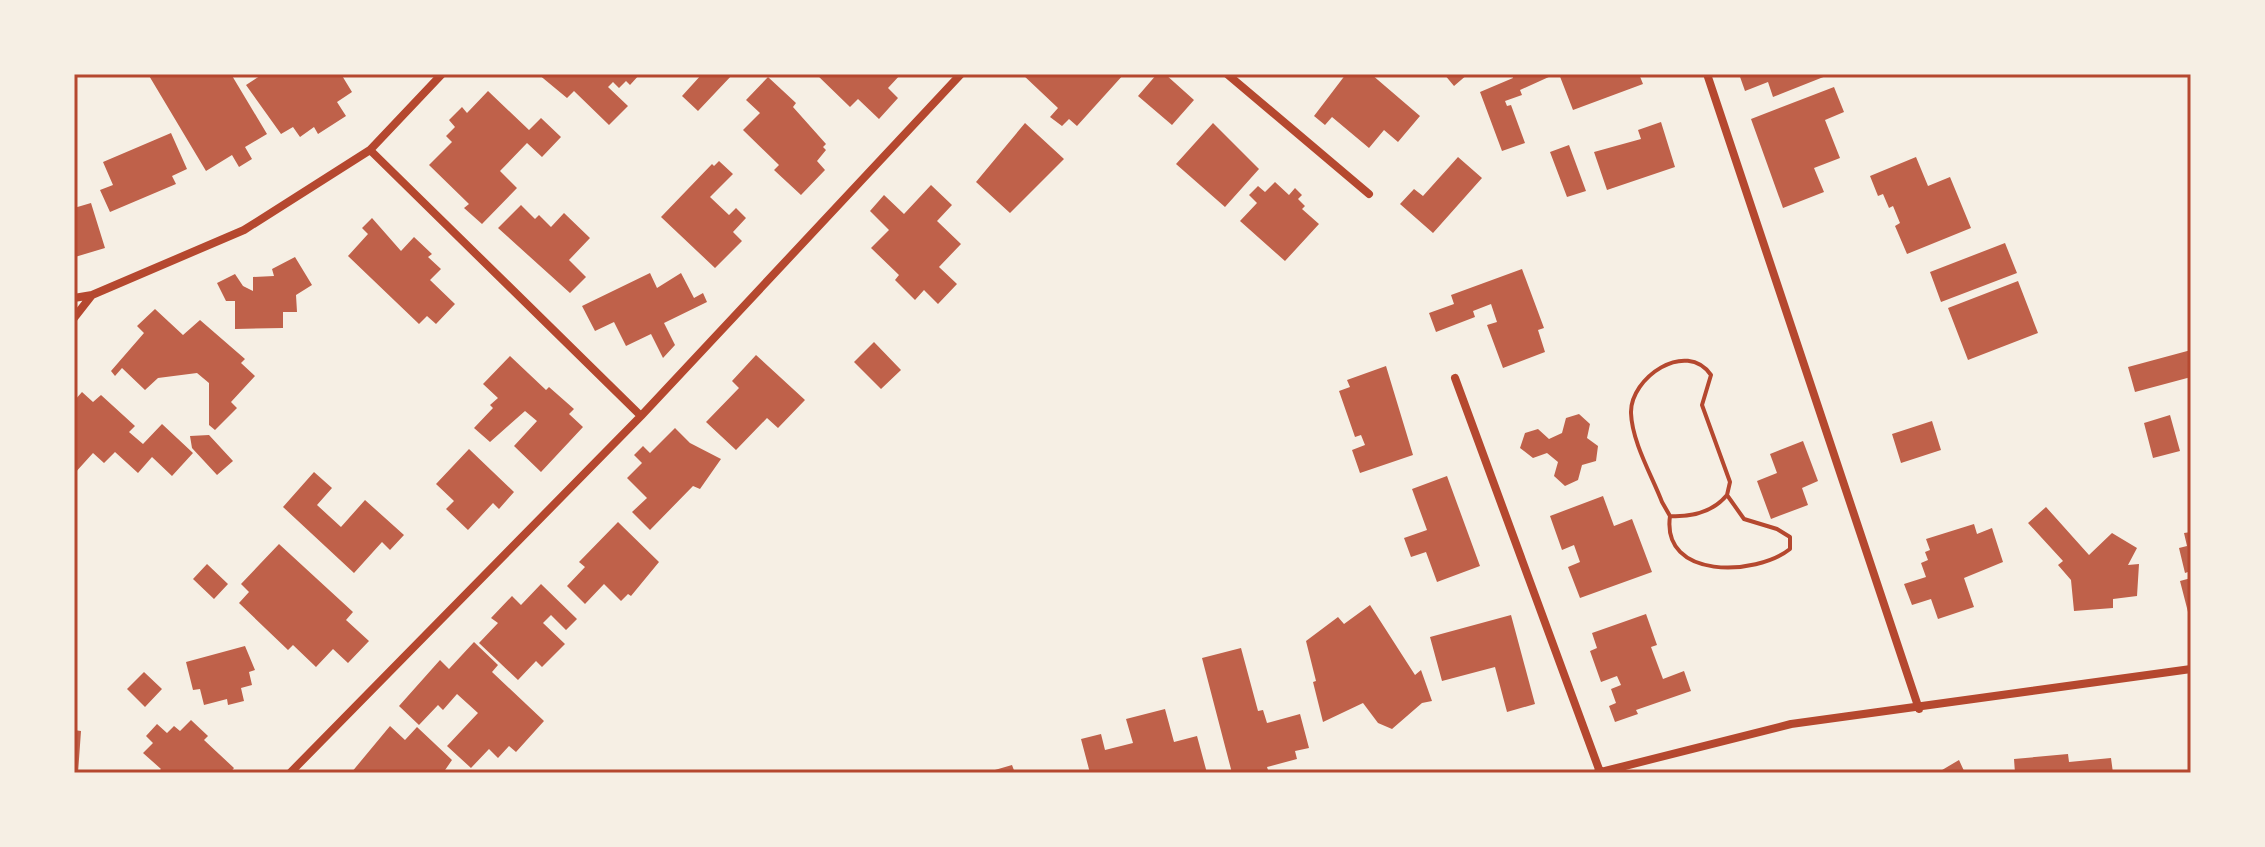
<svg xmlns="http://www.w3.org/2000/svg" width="2265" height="847" viewBox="0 0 2265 847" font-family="Arial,sans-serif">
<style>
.building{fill:#bf614a}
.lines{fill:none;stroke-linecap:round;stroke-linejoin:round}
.path{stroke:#b5482f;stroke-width:4}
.minor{stroke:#b5482f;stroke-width:8}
.neatline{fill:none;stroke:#b5482f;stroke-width:3}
</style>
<rect width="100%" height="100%" fill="#f6efe4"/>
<path class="building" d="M148,74H231L267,134L245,147L252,159L239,167L232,155L206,171Z
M263,74H341L352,92L337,102L346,116L318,134L314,127L300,137L293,127L281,134L246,85Z
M538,74H640L630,85L626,81L619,88L613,82L608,87L628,106L609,125L574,91L567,98Z
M702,74H733L698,111L682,96Z
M816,74H901L888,88L898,98L879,119L858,99L850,107Z
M1022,74H1124L1077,126L1069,119L1062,126L1050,117L1058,108Z
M1157,74H1165L1194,100L1172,125L1138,96Z
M1346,74H1371L1420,116L1398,142L1384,130L1369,148L1332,117L1325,125L1314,116Z
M1444,74H1468L1454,86Z
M1512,74L1551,76L1520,90L1522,95L1505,101L1507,106L1511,105L1525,143L1502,151L1480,92L1513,78Z
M1559,74H1639L1643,84L1573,110Z
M1739,74H1831L1773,97L1768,82L1745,91Z
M768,77L796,103L793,107L826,144L823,147L826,150L817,161L825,170L801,195L774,170L779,165L743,130L760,113L746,100Z
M1834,87L1844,112L1825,120L1840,158L1814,168L1824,192L1783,208L1751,119Z
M488,91L529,130L541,118L561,137L542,157L527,143L500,171L517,188L482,224L464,208L469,204L429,165L452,142L446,136L455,127L449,120L462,107L467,113Z
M1661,122L1675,167L1607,190L1594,152L1641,139L1638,130Z
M1025,123L1064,159L1010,213L976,182Z
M1213,123L1259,169L1225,207L1176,164Z
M171,133L187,169L172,176L176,184L110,212L100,190L113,185L103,162Z
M1569,145L1586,191L1567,197L1550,152Z
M1458,157L1482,178L1433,233L1400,204L1414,189L1423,196Z
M1916,157L1928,186L1950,177L1971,228L1907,254L1895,226L1900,223L1893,206L1889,208L1883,194L1878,196L1870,176Z
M719,161L733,174L710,197L729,215L736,208L746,218L733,232L742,241L715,268L661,217L712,164L714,166Z
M1275,182L1289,195L1295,188L1302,195L1298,199L1305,206L1302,209L1319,224L1285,261L1240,221L1257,203L1249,195L1258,186L1265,192Z
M931,185L952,205L937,221L961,244L939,267L957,284L938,304L924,290L915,300L895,280L899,275L871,248L889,230L870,211L884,195L904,214Z
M91,203L105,248L75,257L74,208Z
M521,205L535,219L539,215L551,227L564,213L590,238L569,260L586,277L570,293L498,228Z
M372,218L401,251L414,237L432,254L428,257L441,269L430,280L455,304L436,324L427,316L419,324L348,256L368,234L362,228Z
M2005,243L2017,273L1941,302L1930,272Z
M295,257L312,285L296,295L297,312H283V328L235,329V301H226L217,283L235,274L243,286L253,291V277L274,276L272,269Z
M1522,269L1544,328L1538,330L1545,352L1503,368L1487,325L1497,322L1491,304L1473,311L1475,317L1436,332L1429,313L1454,304L1451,295Z
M650,273L657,288L681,273L694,298L703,293L707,302L664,323L675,345L663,358L651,334L626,346L614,322L595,331L582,306Z
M2018,281L2038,333L1968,360L1948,308Z
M155,309L183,335L200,320L245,359L241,363L255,376L231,402L237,408L215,430L209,425V383L197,373L158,378L145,390L122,368L115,376L111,371L144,333L137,326Z
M874,342L901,370L881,389L854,362Z
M2191,350V377L2135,392L2128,367Z
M756,355L805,400L778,428L767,418L736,450L706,422L739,388L732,381Z
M510,356L546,390L549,387L574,409L569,414L583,427L541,472L514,446L537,421L525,411L490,442L474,428L493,408L490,405L498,398L483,384Z
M1386,366L1413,455L1360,473L1352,450L1365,445L1361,435L1355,437L1339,391L1350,387L1347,380Z
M82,392L93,402L101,395L135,426L129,432L143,444L162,424L193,453L172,476L152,457L138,473L115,452L104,463L93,453L74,474V401Z
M1579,414L1590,424L1587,438L1598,446L1596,461L1582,465L1578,480L1565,486L1554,476L1558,462L1547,453L1533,458L1520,448L1525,433L1538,429L1549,439L1562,433L1566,418Z
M2170,415L2180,451L2153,458L2144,423Z
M1932,421L1941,450L1901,463L1892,434Z
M675,428L690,443L721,459L700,489L693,486L650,530L632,512L647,498L627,478L642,463L634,455L643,446L650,453Z
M209,435L233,461L217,475L192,448L190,436Z
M1803,441L1818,481L1802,488L1808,505L1771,519L1757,481L1777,473L1770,454Z
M469,449L514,492L499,509L493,503L468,530L446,509L454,501L436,484Z
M314,472L332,488L317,505L341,527L365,500L404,535L390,550L382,542L354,573L283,507Z
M1447,476L1480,566L1437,582L1426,552L1411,557L1404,538L1427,530L1412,489Z
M1603,496L1614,526L1632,519L1652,572L1580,598L1568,567L1580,562L1574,545L1562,550L1550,516Z
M2046,507L2089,555L2112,533L2137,548L2128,565L2139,564L2137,596L2113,599V608L2074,611L2071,580L2058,565L2063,561L2028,523Z
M618,522L659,562L631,596L628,594L621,601L604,584L585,604L567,586L585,567L579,562Z
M1974,524L1977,534L1992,528L2003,562L1964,578L1974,607L1938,619L1931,599L1912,605L1904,584L1926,577L1921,563L1928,560L1925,552L1930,550L1926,539Z
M2191,532V571L2185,573L2179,548L2187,546L2184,533Z
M279,544L353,612L346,620L369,641L348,663L333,649L316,667L293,645L288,650L239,603L249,592L241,584Z
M207,564L228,584L214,599L193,579Z
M2191,578V612H2188L2180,581Z
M541,584L577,619L566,630L551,615L543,623L565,644L542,667L536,661L518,680L479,643L498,623L491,618L512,596L521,605Z
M1370,605L1415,675L1421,670L1432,701L1422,703L1392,729L1378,723L1363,703L1323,722L1313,682L1316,681L1306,641L1338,617L1344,624Z
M1646,614L1657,645L1651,647L1663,679L1684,671L1691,691L1636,710L1638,714L1615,722L1609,706L1616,703L1611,689L1621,685L1617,676L1601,682L1590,651L1597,648L1592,633Z
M1511,615L1535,704L1507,712L1495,667L1442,681L1430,637Z
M474,642L498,665L492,672L544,721L516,752L509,746L498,758L489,749L471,768L447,746L478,713L457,694L443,710L438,705L419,725L399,706L440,660L449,669Z
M245,646L255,670L249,672L252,685L241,688L244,701L228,705L227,699L204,705L200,689L193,690L186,662Z
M1241,648L1258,711L1263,710L1267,723L1300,714L1309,748L1295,751L1297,759L1267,767L1269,773H1232L1202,658Z
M144,672L162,689L145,707L127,689Z
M1165,709L1174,742L1197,736L1207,773H1090L1081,739L1101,734L1105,750L1133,743L1126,719Z
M191,720L208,736L204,740L234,768L230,773H157L161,769L143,753L153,743L146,736L157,724L167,733L174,726L180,731Z
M390,726L405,740L417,727L452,760L443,773H351Z
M74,730L81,731L78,773H74Z
M2068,754L2069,762L2111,758L2113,773H2015L2014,759Z
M1959,760L1965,773H1937Z
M1012,765L1015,773H988V772Z"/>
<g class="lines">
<path class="path" d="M1670,516C1661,580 1756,576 1790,549V537L1777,529L1744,519L1727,495L1730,482L1702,405L1711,375C1686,339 1630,378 1631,413C1632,442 1652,476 1662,502L1670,516C1691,517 1713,512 1727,495"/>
<path class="minor" d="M1227,74L1369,194
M1707,74L1919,709
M370,150L641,416
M74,298L92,295
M74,318L92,295L244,230L370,150L442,74
M1455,378L1600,772
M290,773L641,416L961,74
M1597,773L1791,724L2191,669"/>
</g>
<rect width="2265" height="847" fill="none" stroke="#f6efe4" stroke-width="152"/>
<rect x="76" y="76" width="2113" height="695" class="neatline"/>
</svg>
